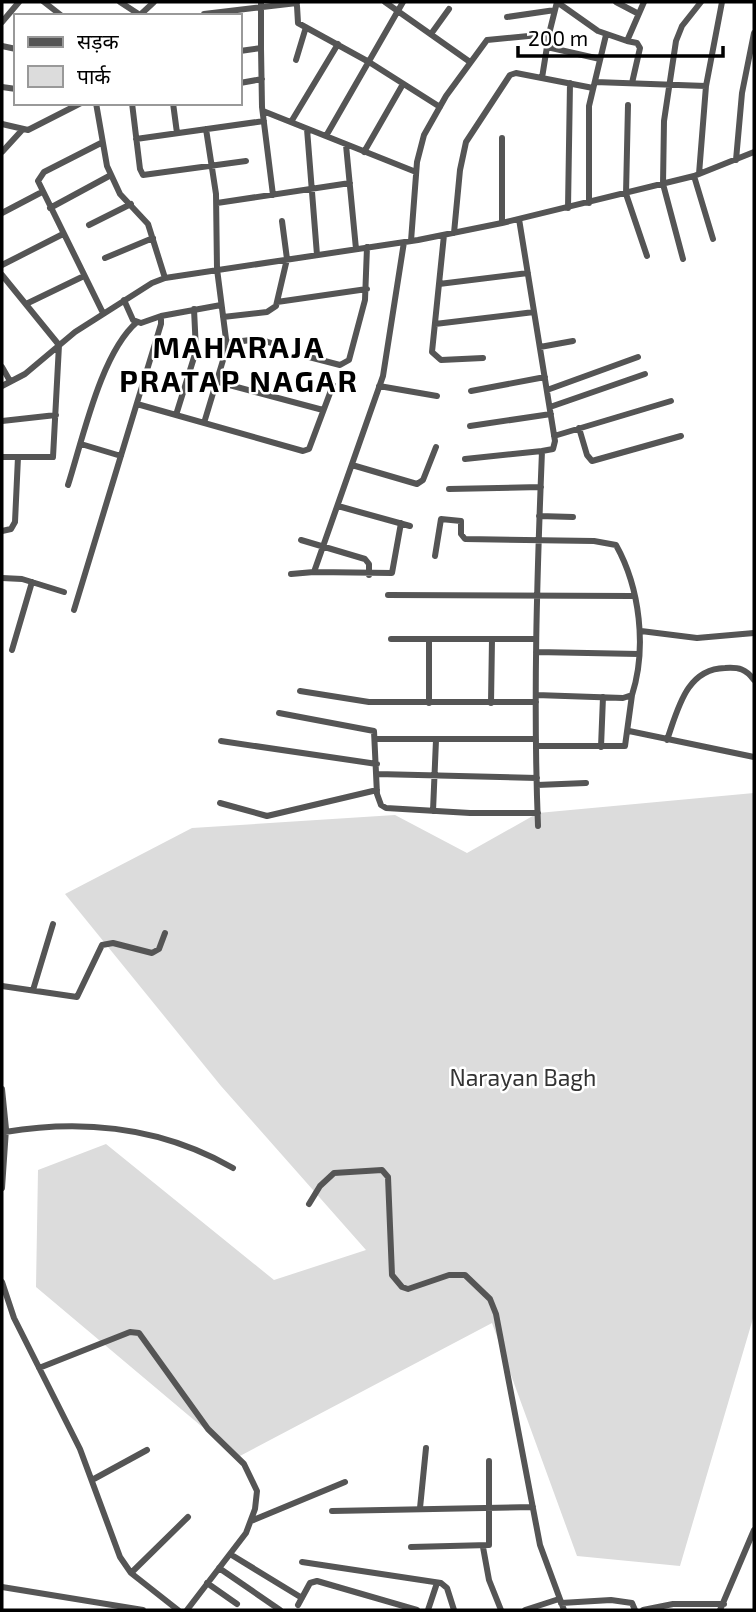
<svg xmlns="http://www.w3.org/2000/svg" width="756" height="1612" viewBox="0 0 756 1612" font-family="'Exo 2','Noto Sans Devanagari',sans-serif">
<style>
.green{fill:#dcdcdc}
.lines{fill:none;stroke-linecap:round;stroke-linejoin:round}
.street{stroke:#555;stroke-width:6}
.labels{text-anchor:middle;stroke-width:5;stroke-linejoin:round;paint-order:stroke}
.park-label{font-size:23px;fill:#333;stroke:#fff}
.district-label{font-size:30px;font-weight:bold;letter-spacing:2px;fill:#000;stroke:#fff}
</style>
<rect width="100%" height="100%" fill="#fff"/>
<path class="green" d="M754,793V1315L680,1566L577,1556L492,1323L238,1457L36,1287L38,1170L106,1144L274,1280L366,1250L221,1086L65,894L192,828L395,815L467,853L538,813Z"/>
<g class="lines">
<path class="street" d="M44,2L62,16
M120,2L140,15L154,2
M385,2L470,62
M557,2L598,31L627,41
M616,2L637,13
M297,6L298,23L369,62L440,107
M204,14L297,3
M507,17L555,10
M2,22L19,2
M431,34L449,9
M2,46L16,49
M547,47L600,59
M261,48V2
M240,51L261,48L262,107L273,195
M296,60L306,27
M542,78L549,34
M595,82L706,86
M240,83L262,79
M632,83L640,48L637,43L627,41L644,2
M2,87L16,89
M96,103L107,166L120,194L148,224L165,278
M132,103L140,169L143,175L246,161
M173,103L177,133
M628,105L626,194L647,256
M263,111L416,172
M291,122L338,44
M2,124L28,130L81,103
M307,129L317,255
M326,136L403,2
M502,138V223
M136,139L264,121
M101,143L44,172L38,181L103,313
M346,145L356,249
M2,152L23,129
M364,152L403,84
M736,160L742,93L754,33
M699,174L706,86L722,2
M694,176L713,239
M217,203L350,183
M589,203V106L606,35
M50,208L111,175
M568,208L570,83
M2,213L42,192
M519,219L555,441L553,449L542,451C537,576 533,701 538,826
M89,225L131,204
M454,233L460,170L466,142L510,75L516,73L593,88
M444,235L432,352L441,360L483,358
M411,241L417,162L424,135L446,96L487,40L549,34L557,2
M105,258L153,238
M683,259L663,184L664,121L676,41L682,26L701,2
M2,265L63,234
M2,275L59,345L53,457H2
M439,284L528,273
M277,302L367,289
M26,304L84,276
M161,316L221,305
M223,317L267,312L276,306L287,259L282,221
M435,324L534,312
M226,343L259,339L274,344
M540,347L573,341
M309,357L340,365L349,360L365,300L367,247
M2,367L10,381
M218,382L323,410
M2,386L25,374L75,332L152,283L165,278L418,240L502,223L694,176L754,152
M379,386L437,396
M547,390L638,357
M471,391L545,377
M137,404L303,451L309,449L333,385
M550,407L645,374
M176,415L196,351L194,309
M2,421L56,415
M204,423L227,347L217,269L216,194L206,129
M470,426L551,414
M579,428L587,455L592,461L681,436
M554,436L671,401
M81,444L121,456
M465,459L542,451
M352,465L417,484L423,480L436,447
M68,485C83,438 101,353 137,322
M449,489L541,487
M338,506L410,526
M539,516L573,517
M2,531L11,529L15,522L18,457
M301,540L365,559L369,564V575
M435,556L441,519L461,521V534L465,539L594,541L616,545C640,588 647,648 632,695L623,698L536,695
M314,572L383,376L404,242
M291,574L314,572L392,573L401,523
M2,578L22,579L64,592
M388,595L632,596
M74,610L161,324V316L141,323L133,320L124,300
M641,631L697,638L754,633
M391,639H536
M12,650L32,582
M536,652L639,654
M300,691L369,702H536
M429,703V639
M491,703L492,639
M279,713L374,731L377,794L381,805L386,808L470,813H538
M629,731L754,757
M377,739H536
M667,740C678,709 686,669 725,668C739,667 746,669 754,680
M221,741L377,764
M536,746H625L632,695
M601,747L603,697
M377,774L537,778
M537,785L586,783
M220,803L267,816L377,790
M433,811L436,740
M2,986L77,997L102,945L113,943L152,953L159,949L165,933
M33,990L53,924
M2,1089L6,1129L2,1188
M5,1132C84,1119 163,1128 233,1168
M309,1204L320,1186L334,1173L382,1170L388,1177L392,1275L402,1287L408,1289L449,1275H465L490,1299L496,1314L540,1545L564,1610
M2,1282L14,1318L80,1449L120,1557L131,1573L178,1610
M39,1368L130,1332L139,1333L208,1429L244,1464L257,1491L255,1509L246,1533L187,1610
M92,1480L147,1450
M420,1508L426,1448
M332,1511L533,1507
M251,1521L345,1482
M411,1547L489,1545V1461
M483,1547L489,1580L501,1610
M230,1554L302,1598
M302,1562L441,1583L447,1588L454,1610
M219,1568L280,1610
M131,1573L188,1517
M207,1583L237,1604
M2,1587L143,1610
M561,1603L611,1600L632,1603L635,1610
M298,1605L310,1583L317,1581L417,1610
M428,1610L437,1583
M525,1610L559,1599
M643,1610L673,1604H724
M720,1610L754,1530"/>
</g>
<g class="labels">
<g class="park-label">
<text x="523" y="1086">Narayan Bagh</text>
</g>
<g class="district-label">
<text x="239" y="358">MAHARAJA<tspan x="239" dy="34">PRATAP NAGAR</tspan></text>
</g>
</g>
<rect width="756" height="1612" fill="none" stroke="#000000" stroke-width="7"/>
<rect x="14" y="14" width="228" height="91" fill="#ffffff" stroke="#999999" stroke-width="2"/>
<rect x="28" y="37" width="35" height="10" fill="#555555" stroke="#999999" stroke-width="2"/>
<text x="77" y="49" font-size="21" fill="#000000">सड़क</text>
<rect x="28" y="66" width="35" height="21" fill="#dcdcdc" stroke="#999999" stroke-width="2"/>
<text x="77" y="84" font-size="21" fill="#000000">पार्क</text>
<path d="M518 46v10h205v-10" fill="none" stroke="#000000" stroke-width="3.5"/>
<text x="528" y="46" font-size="21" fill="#000000" stroke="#ffffff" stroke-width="5" paint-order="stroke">200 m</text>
</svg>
